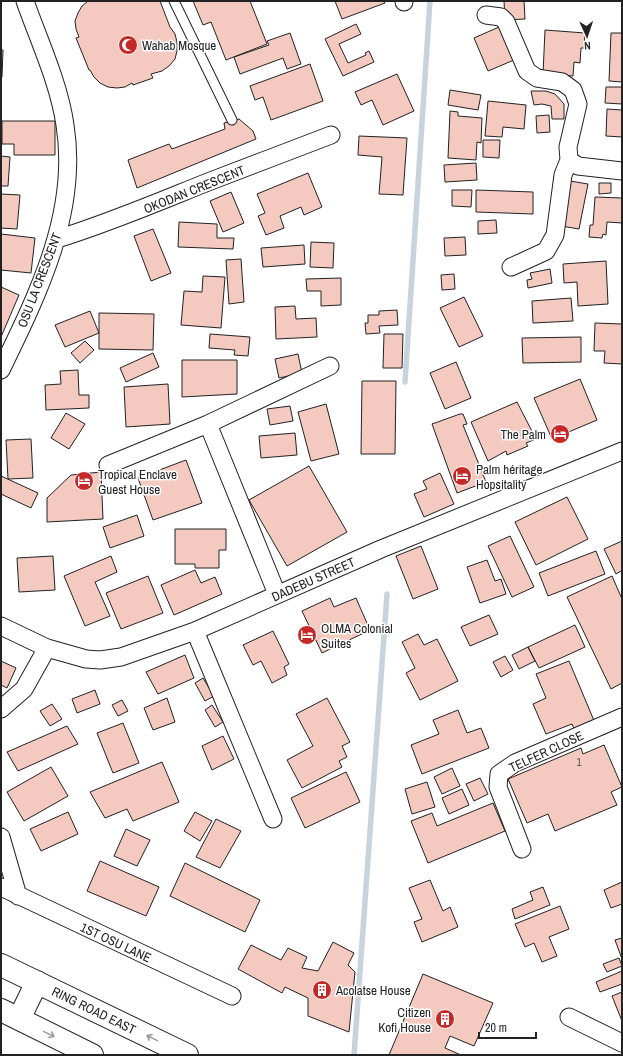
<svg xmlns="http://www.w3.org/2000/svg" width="623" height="1056" viewBox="0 0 623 1056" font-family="'Archivo Narrow',sans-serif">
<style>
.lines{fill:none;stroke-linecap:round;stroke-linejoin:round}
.stream{stroke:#c7d3dd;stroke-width:5.5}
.building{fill:#f3c9c0;stroke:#222}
.service-casing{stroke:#222;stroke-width:11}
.minor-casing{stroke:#222;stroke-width:19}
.primary-casing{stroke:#222;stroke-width:24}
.service{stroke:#fff;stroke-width:9}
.minor{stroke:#fff;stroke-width:17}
.primary{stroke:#fff;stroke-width:22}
.oneway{stroke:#9c9c9c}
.labels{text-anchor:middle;stroke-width:3;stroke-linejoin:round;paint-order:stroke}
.number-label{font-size:11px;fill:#564c4a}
.poi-label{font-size:13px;fill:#222;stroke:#fff;text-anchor:start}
.street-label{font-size:13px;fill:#222;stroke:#fff}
</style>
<rect width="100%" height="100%" fill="#fff"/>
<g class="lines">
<path class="stream" d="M405,382L430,1
M354,1055L387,594"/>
</g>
<path class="building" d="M88,1H160L170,27L175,34L177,42V51L175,59L169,66L162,71L151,74L153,78L133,85L132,83L125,87L117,88L108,87L100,83L94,77L90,70H89L76,38L79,37L76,29L75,21L78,13L82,6Z
M193,1H250L267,44L226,60L211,22L203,25Z
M335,1H384L385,3L342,19Z
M504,1H524L525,19L505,20Z
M356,24L361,34L339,44L348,63L366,55L365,53L369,51L374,62L343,76L325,39Z
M499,27L514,60L488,71L474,38Z
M545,30L585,33L584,48H581L580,63L574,62L573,76L543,74Z
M290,33L301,64L287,69L283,58L240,74L234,57L269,45L267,41Z
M611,33H622V82L609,81Z
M1,50H3L2,77L1,76Z
M310,64L323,101L271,120L263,97L255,100L250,86Z
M397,74L414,111L383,125L372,100L361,105L355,92Z
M606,87H622V104L605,103Z
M450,90L481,95L478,110L448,105Z
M531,91H546L555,94L564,104V119H552L551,106L542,104L534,105Z
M488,101L526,105L524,129L503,127L502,137L485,136Z
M607,109L622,110V137L606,136Z
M450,111L458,112V116L482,118L481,143L477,142L476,160L448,158Z
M549,115L550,132L537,133L536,116Z
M239,119L253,131L256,139L137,188L128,160L169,144L172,149L225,129L224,123Z
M2,121H55V155H14V144H2Z
M359,136L407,138L403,195L379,194L382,157L358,155Z
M483,140H500L499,158L483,157Z
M1,156L10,157L8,186H1Z
M476,163L477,180L445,182L444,165Z
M308,173L322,207L304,215L301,207L280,216L284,228L266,235L258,216L265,213L257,194Z
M570,181L588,184L579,229L561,226Z
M599,183H611V193L599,194Z
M452,190H472L471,207L452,206Z
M476,190L533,192V214L476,212Z
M231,192L244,223L223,232L210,201Z
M1,194L20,195L17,229L1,228Z
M595,197L622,198V223L607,222L606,235L603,234L602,238L589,237L590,225H593Z
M496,220L497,233L478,234V221Z
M179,222L217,224V238H234L233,249L178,247Z
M153,229L171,273L151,281L134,236Z
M1,234L35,238L31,273L1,270Z
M465,237L466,255L445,256L444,238Z
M311,242L334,243L333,268L310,267Z
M304,245L305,264L263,267L261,248Z
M241,259L244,302L229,304L226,260Z
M606,261L608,304L578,306L577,282L564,283L563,264Z
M550,269L552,283L528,288L527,280L532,279L530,273Z
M454,274L455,289L442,290L441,275Z
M203,276L225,277L221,328L181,325L184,291L202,292Z
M341,278V305L321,306V291H307L306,279Z
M1,287L19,295L1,337Z
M464,297L483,336L459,347L440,308Z
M571,298L573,321L533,323L532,301Z
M295,306L296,319L316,318L317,337L276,339L275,307Z
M397,310L398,325L379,326L380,333L366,334L365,323H368V315H379V311Z
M90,311L99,333L65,347L55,325Z
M99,313L154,314L153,350L99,349Z
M595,323L622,324V364L604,363L605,351H594Z
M210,334L250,337L248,356L234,355L235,350L209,348Z
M384,334H403L402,368H383Z
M581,337V362L523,363L522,338Z
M85,341L94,350L80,363L71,353Z
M153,353L159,367L126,382L120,368Z
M298,354L302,373L279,378L275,359Z
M182,360H237V394L182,397Z
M456,362L471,398L445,409L430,373Z
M78,370L79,395H89V408L46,410L45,385L61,384L60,371Z
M580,379L597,420L552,439L534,398Z
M362,381H396L395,454H361Z
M168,384L170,424L126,427L124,387Z
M517,402L536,439L526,443L528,446L507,455L506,451L488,461L471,422Z
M326,404L339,454L311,461L298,412Z
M290,406L293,421L270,425L267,409Z
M66,413L85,424L69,449L51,438Z
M460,414H463L467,424L463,425L486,482L457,493L432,424Z
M295,433L297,455L261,458L259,436Z
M31,439L33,478L8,479L6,440Z
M186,460L202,503L153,520L138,478Z
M309,466L347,532L287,566L249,500Z
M101,472L103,519L47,522V498L71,475Z
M440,473L454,504L424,517L414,494L427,489L423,481Z
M1,476L38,493L31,508L1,494Z
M567,497L588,539L536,565L515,522Z
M137,515L144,536L110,548L103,527Z
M175,529H226V550H219V568H195V564H175Z
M510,536L534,587L512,597L488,546Z
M622,541V572L621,571L616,574L604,549Z
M421,546L438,589L413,599L396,556Z
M596,551L605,574L548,596L539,573Z
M53,556L55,590L19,592L17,558Z
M111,556L117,572L95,582L110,616L85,626L64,576Z
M487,560L495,581L501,579L506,594L480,603L467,567Z
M195,570L201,583L215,577L222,594L174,615L161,585Z
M148,576L163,613L121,629L106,593Z
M612,576L622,599V683L611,689L567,597Z
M330,598L334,607L356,598L370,630L322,653L302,611Z
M489,615L498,634L470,646L461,627Z
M575,625L585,647L539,668L528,647Z
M273,631L289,664L284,667L287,675L272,683L261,661L253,665L243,645Z
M418,634L424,645L437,639L458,681L420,700L406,673L415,668L402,642Z
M528,647L535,661L519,669L512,655Z
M185,655L194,678L158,694L146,672Z
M505,656L513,670L501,677L493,662Z
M1,661L16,668L7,688L1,685Z
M569,661L595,723L575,731L572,724L546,734L533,704L546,698L536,674Z
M203,678L214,696L205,701L195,683Z
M95,690L100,704L77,713L72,699Z
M167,698L175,722L153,730L144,708Z
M327,698L350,742L342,746L347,757L339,761L342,767L302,788L287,760L313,746L296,714Z
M122,700L128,711L118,716L112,705Z
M52,704L62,719L50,726L40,711Z
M212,705L223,722L215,727L205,710Z
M458,710L467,733L481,728L489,748L422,774L411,745L439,734L433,720Z
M123,723L139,763L113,773L97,733Z
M67,726L78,744L18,771L7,752Z
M223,736L234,759L212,770L202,746Z
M604,745L622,787L611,792L617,805L555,831L548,814L527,823L508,779L581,748L583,754Z
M162,762L179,802L133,821L127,809L105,818L90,792Z
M51,767L68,796L24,821L7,792Z
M452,768L460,786L442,794L434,777Z
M346,772L360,802L305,828L291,798Z
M480,778L488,794L474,801L466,784Z
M427,782L435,807L412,814L405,789Z
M462,789L469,805L449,814L442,798Z
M493,803L505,831L428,863L411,821L432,813L437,826Z
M68,812L78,834L41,851L30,829Z
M195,812L212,821L200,841L184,831Z
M216,819L241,831L220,868L196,857Z
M126,829L150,840L137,866L114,856Z
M100,861L159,887L146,916L87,891Z
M185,863L260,900L245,932L170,896Z
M430,880L443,911L450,907L458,927L422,942L414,922L422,919L409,888Z
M622,882V904L611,908L604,890Z
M543,887L550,905L515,919L512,909L533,900L530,892Z
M560,906L569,929L549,937L557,956L542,962L534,943L525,947L515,924Z
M622,938V959L615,940Z
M333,942L354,953L348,965L355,972L349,1032L308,1016V998L285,987L282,993L238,969L251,945L281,960L288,948L307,957L302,968L318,971Z
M619,958L622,966L607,972L603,964Z
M622,971V984L600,992L596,982Z
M423,974L493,1003L474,1046L450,1036L445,1048L461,1055H389Z
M622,992V1021L612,996Z"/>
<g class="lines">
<defs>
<path id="service" d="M174,1L232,120"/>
<path id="minor" d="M404,1V2
M486,15L501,17L506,22L527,71L537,78L562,82L573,90L578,104L568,147L569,160L578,166L622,171
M57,239C109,223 158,202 208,182C249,166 290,151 331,135
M511,267L546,251L555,235L563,175L569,160
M1,370C38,294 79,212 65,125C59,83 39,41 25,1
M208,424L277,594
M108,465L208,424L330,366
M1,626L47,648L86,659L100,660L121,657L195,631L381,549L622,451
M195,631L273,819
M1,709L24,689L47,648
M1,837L18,896
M522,849L498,787L499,774L515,763L622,717
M1,887L232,996
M569,1017L622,1043"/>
<path id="primary" d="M1,965L187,1055
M1,1010L92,1055
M19,1019L37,982"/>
</defs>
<use href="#service" class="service-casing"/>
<use href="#minor" class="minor-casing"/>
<use href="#primary" class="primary-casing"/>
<use href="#service" class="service"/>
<use href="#minor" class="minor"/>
<use href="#primary" class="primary"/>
</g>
<defs><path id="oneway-shaft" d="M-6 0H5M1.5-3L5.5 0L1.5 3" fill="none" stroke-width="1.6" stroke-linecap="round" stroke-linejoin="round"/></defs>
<g class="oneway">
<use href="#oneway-shaft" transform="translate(49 1034) rotate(26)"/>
<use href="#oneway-shaft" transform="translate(152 1038) rotate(-154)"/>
</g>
<defs>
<symbol id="mosque-disc" viewBox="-11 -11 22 22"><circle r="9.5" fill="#c62828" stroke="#fff"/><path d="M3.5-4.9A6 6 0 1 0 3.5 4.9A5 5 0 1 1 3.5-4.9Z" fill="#fff"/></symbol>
<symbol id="hotel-disc" viewBox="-11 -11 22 22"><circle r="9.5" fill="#c62828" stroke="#fff"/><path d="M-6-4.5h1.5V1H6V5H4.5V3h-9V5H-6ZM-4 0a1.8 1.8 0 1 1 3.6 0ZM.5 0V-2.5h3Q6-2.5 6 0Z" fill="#fff"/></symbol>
<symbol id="building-disc" viewBox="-11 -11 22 22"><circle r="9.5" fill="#c62828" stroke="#fff"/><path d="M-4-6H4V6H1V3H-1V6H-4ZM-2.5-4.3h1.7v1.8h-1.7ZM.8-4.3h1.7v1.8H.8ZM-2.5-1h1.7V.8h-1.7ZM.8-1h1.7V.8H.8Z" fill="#fff"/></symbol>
</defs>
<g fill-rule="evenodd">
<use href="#mosque-disc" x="117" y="34" width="22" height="22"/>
<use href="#hotel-disc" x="549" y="423" width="22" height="22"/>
<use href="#hotel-disc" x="451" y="465" width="22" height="22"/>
<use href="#hotel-disc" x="73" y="470" width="22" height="22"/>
<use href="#hotel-disc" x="296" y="624" width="22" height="22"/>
<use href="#building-disc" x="311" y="979" width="22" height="22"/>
<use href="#building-disc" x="434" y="1008" width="22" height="22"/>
</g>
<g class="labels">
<g class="number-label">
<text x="579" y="766">1</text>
</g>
<g class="poi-label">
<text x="142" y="50">Wahab Mosque</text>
<text x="546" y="439" text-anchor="end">The Palm</text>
<text x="476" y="474">Palm héritage<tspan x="476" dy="15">Hopsitality</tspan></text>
<text x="98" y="479">Tropical Enclave<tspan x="98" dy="15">Guest House</tspan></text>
<text x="321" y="633">OLMA Colonial<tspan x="321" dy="15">Suites</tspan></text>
<text x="336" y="995">Acolatse House</text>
<text x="431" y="1017" text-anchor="end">Citizen<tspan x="431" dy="15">Kofi House</tspan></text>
</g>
<g class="street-label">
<text transform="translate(194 189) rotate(-22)" y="5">OKODAN CRESCENT</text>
<text transform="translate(39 280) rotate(-69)" y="5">OSU LA CRESCENT</text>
<text transform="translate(313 579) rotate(-24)" y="5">DADEBU STREET</text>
<text transform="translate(546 751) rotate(-25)" y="5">TELFER CLOSE</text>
<text transform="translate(116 942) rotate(25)" y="5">1ST OSU LANE</text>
<text transform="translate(94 1010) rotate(26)" y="5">RING ROAD EAST</text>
</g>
</g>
<rect width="623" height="1056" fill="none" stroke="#222222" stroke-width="4"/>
<g transform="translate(587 36) rotate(177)" stroke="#ffffff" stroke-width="3" paint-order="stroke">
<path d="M0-3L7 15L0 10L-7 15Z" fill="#222222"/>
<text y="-6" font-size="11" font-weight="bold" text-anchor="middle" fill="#222222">N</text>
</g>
<path d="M479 1032v6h57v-6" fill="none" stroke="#222222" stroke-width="2"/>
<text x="485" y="1032" font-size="12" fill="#222222" stroke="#ffffff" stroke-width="3" paint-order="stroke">20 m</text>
</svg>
